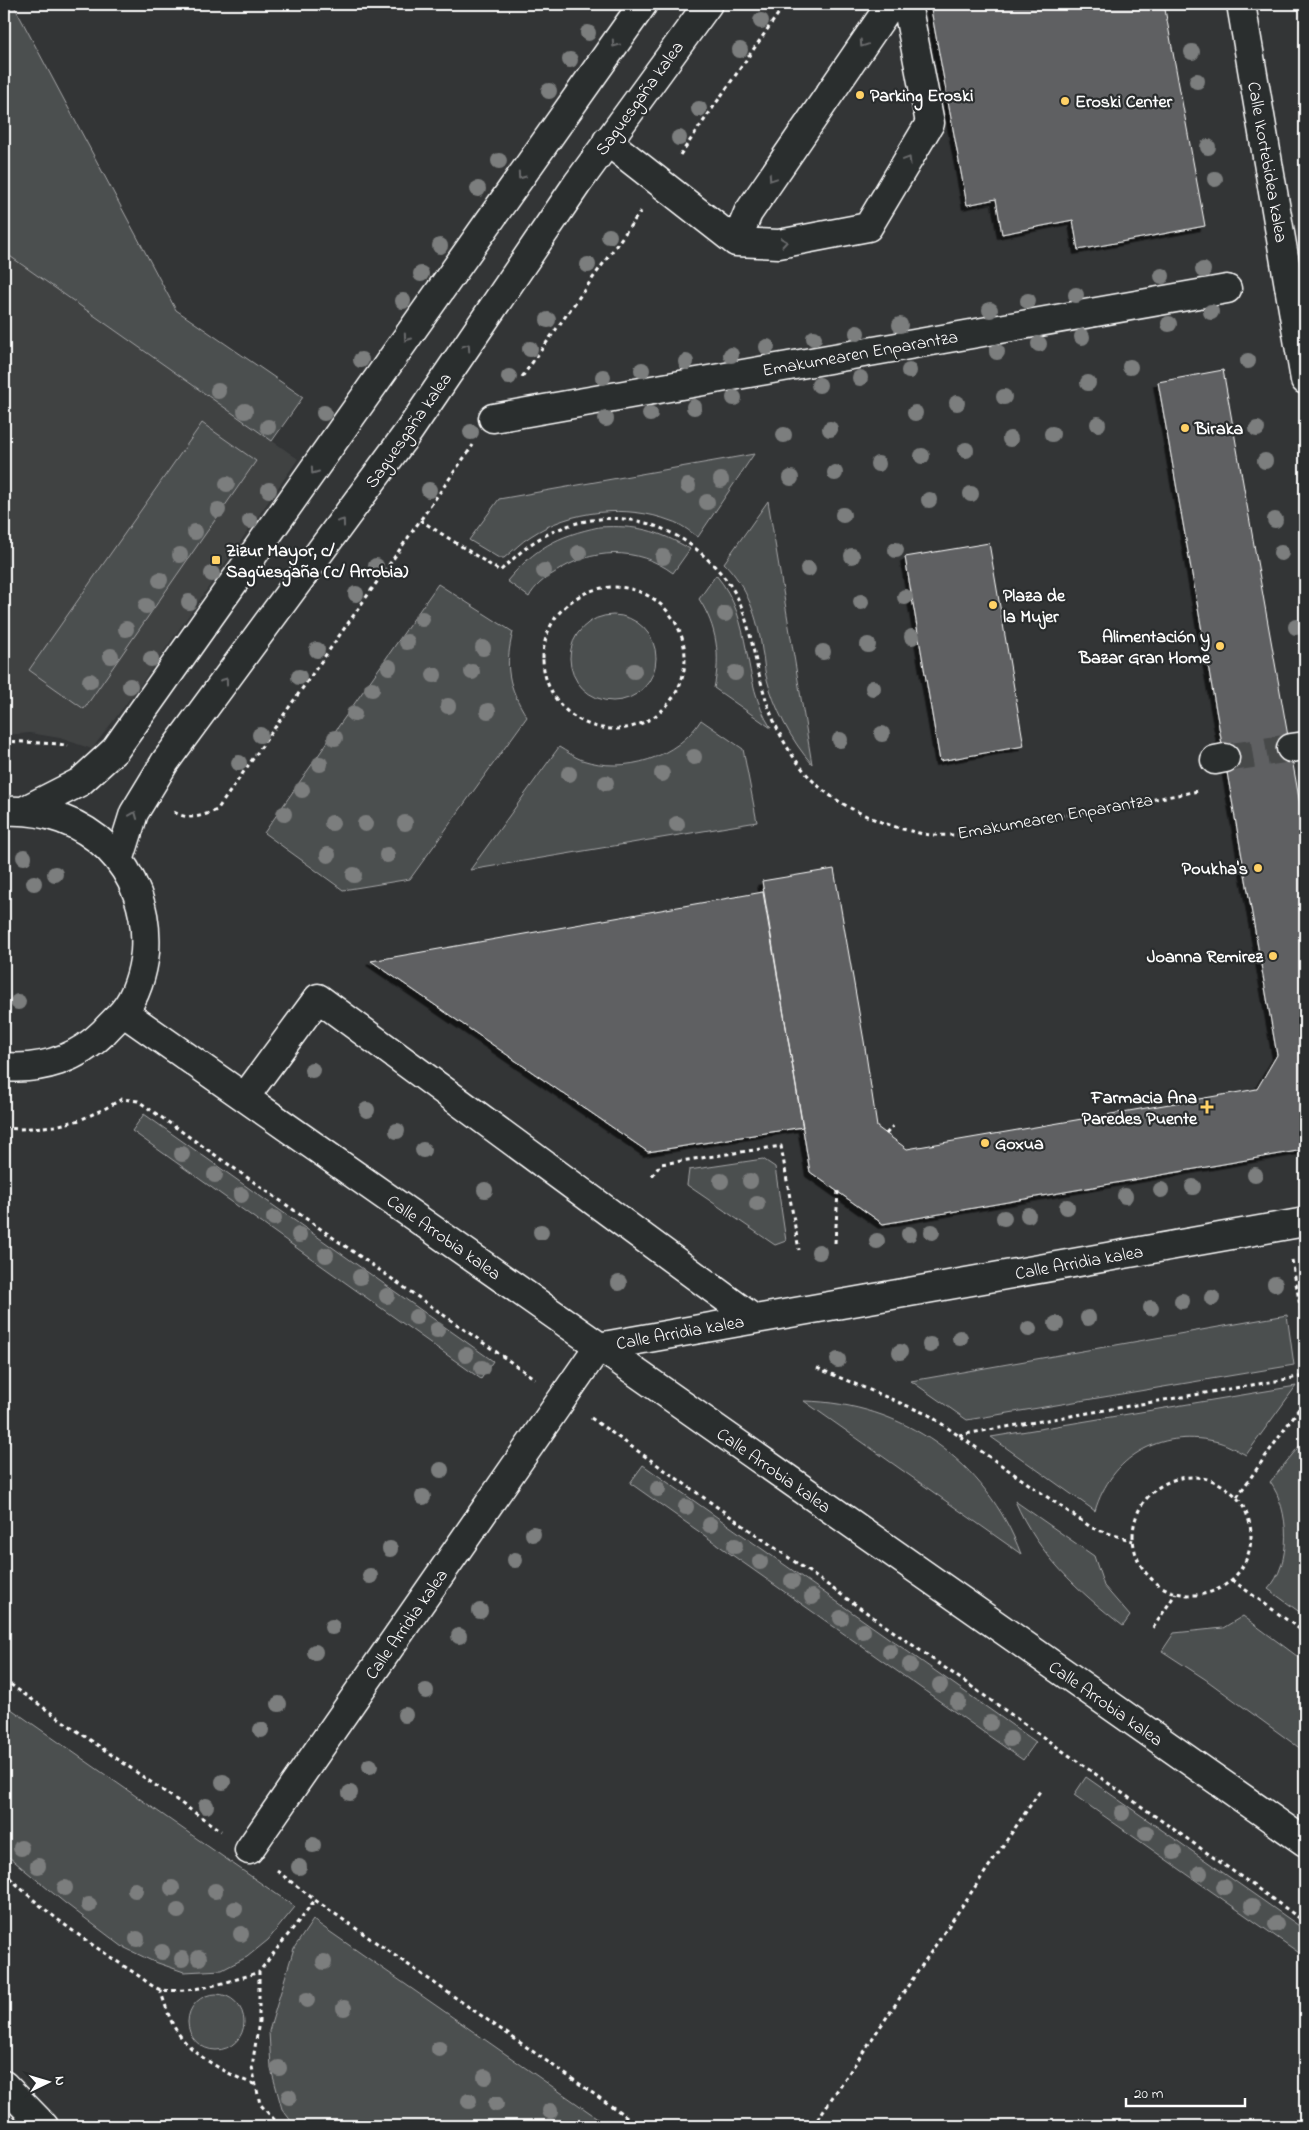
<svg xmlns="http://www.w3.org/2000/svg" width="1309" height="2130" viewBox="0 0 1309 2130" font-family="'Indie Flower',sans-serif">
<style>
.built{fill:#404243}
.green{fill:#4c4f50;stroke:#a6a7a8}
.building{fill:#5f6162;stroke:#fff;filter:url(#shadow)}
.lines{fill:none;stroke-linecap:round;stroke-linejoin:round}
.minor-tunnel{stroke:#47494a;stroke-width:28;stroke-dasharray:28 14;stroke-linecap:butt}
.minor-casing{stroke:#fff;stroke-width:31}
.path{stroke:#fff;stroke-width:3;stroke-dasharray:4 4;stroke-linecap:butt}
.minor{stroke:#2a2d2e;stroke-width:28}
.tree{fill:#7c7e7e}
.oneway{stroke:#6a6c6d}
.poi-dot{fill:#ffd166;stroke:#2a2d2e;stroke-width:2}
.labels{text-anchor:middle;stroke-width:4.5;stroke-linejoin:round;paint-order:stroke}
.poi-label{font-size:18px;font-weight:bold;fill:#fff;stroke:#2a2d2e;text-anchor:start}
.street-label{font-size:18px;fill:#fff;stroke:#2a2d2e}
</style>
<defs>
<filter id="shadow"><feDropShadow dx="-4.5" dy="4.5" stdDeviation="0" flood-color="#0009"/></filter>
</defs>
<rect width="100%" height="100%" fill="#333536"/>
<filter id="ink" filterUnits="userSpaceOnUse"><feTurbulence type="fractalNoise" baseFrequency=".02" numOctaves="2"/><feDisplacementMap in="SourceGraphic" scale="10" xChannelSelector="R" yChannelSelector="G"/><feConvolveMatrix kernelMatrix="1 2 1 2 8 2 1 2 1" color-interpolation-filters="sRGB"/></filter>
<g filter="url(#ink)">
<path class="built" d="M4,252L298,459L141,684L92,749L60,738L30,733L4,735Z"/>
<path class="green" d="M4,4H13L176,310L303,397L272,441L4,252Z
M202,423L256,461L84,709L29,670Z
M754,454L698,537C689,531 681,524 671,521C627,504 570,510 531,536C521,542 513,551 504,558H499L469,540L499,499Z
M768,501L812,764C791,741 774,707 766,676C764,668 764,658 762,650C758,618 747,586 724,563Z
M599,527C637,525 657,530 690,549L673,573C637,546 591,548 554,573C545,578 534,587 529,597L507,581C535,548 557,536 599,527Z
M716,575C755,621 740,680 771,728L714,688C721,656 717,627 699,599Z
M438,584L513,632C504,666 508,687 527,717L410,879L343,890L264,833Z
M570 658a43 43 0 1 1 86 0a43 43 0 1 1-86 0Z
M701,720L743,749L757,822L470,870L559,747C566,751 574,757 582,760C625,774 677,758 701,720Z
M144,1114L493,1361L481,1379L132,1131Z
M763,1159L775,1167L786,1241L775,1245L687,1185L689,1170Z
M1287,1315L1294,1365L967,1420L911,1381Z
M1296,1386L1246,1455C1236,1450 1225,1443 1214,1441C1159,1429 1111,1457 1095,1511L991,1437Z
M804,1401C903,1403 986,1461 1021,1554Z
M1305,1439V1616L1268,1589C1292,1564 1290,1509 1270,1482Z
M643,1465L1036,1742L1023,1760L630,1483Z
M1015,1501L1094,1556L1104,1586L1130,1616L1123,1626C1078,1591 1038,1554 1015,1501Z
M1243,1616L1305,1662V1752L1205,1679L1162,1651L1174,1633L1223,1628Z
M4,1704L295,1907L268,1940L247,1957L222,1970L184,1972L152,1961L123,1947L65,1903L4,1853Z
M1086,1777L1305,1930V1957L1074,1795Z
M313,1920L609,2126H295L282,2109L271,2069L269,2031L294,1948Z
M188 2022a28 28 0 1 1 56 0a28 28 0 1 1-56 0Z"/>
<path class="building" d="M930,4H1164L1205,226L1078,250L1073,220L1002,234L996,199L967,205Z
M1223,370L1305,832V1146L1303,1150L883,1224L810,1172L762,881L834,869L864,1041L877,1127L907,1149L1257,1089L1277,1055L1158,382Z
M989,543L1024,746L940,761L905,557Z
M763,892L803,1127L648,1152L371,961Z"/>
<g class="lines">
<path class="minor-tunnel" d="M1225,758L1291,748"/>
<defs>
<path id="minor" d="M1241,4L1305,380
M607,141L736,242L779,244L868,227L930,123L907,4
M736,242L748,213L891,4
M493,418L1227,289
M1291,748L1305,746
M1215,760L1225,758
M25,810L80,782L115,750L643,4
M4,811C87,806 151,868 145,952C143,972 136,997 123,1012C117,1019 110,1025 104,1032C77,1059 42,1070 4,1067
M119,861L134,813L165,762L409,431L577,184L708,4
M123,1012L1305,1842
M245,1097L318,998L754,1319
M249,1850L598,1347L1305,1222
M4,2085L44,2126"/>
</defs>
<use href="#minor" class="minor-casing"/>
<path class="path" d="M680,155L785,4
M522,377L641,211
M420,520L500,571C514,558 527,545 544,536C595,509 651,513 696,549C713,563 730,581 739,601C750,626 753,652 760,678C769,714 781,743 805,772C830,804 881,825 919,833C931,836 945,835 957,835L1199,791
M543 658a71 71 0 1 1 142 0a71 71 0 1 1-142 0Z
M4,741L59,744L68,746
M174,812C189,821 202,816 217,810L473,445
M4,1128L20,1129L55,1126L80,1120L106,1108L122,1099L138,1101L535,1379
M886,1134L893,1126
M652,1176L661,1164L781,1146L799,1250
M835,1243L838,1191
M1292,1260L1300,1306L1305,1321
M817,1368L929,1415L1092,1528L1133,1541
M591,1418L1305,1922
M959,1435L1305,1376
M1133 1536a59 59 0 1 1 118 0a59 59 0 1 1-118 0Z
M1237,1497L1305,1400
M1232,1580L1305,1633
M1153,1628L1176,1593
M4,1680L221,1831
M277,1871L315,1900L640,2126
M4,1872C43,1912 90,1944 136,1974C144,1979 154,1989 162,1990C194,1993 229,1982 259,1972
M160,1990C165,2003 169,2019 176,2030C192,2056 229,2075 256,2085
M280,2126L260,2104L252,2067L259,2021V1972L315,1900
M813,2126L1040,1791"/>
<use href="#minor" class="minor"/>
</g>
<g class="tree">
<circle cx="761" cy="21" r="8"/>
<circle cx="588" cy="33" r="8"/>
<circle cx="740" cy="50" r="8"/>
<circle cx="1192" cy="52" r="8"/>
<circle cx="570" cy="60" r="8"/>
<circle cx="1197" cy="81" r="8"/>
<circle cx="549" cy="91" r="8"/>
<circle cx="699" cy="109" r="8"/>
<circle cx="679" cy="138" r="8"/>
<circle cx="1208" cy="147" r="8"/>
<circle cx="499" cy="161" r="8"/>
<circle cx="1215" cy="179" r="8"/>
<circle cx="478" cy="189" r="8"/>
<circle cx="609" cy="236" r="8"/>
<circle cx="440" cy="246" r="8"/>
<circle cx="588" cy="265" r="8"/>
<circle cx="1203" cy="270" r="8"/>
<circle cx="421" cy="274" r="8"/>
<circle cx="1162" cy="276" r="8"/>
<circle cx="1076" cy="295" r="8"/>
<circle cx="403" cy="301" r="8"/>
<circle cx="1028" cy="301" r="8"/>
<circle cx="990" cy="310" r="8"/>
<circle cx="1211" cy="312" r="8"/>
<circle cx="548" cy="320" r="8"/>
<circle cx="1169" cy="324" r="8"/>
<circle cx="900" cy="325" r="8"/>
<circle cx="857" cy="333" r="8"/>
<circle cx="1082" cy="337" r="8"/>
<circle cx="814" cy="338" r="8"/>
<circle cx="1039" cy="344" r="8"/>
<circle cx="767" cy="347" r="8"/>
<circle cx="530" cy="349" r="8"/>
<circle cx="997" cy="352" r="8"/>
<circle cx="731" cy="355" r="8"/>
<circle cx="361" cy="360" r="8"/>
<circle cx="1248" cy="361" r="8"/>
<circle cx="686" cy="362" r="8"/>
<circle cx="1130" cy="367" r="8"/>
<circle cx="642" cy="370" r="8"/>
<circle cx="909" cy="371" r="8"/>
<circle cx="509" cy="377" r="8"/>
<circle cx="603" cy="377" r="8"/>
<circle cx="860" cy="378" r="8"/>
<circle cx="1088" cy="383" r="8"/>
<circle cx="819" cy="385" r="8"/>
<circle cx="218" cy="391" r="8"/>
<circle cx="1004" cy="397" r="8"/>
<circle cx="734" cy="398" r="8"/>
<circle cx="957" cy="403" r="8"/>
<circle cx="694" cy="407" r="8"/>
<circle cx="245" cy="411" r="8"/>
<circle cx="324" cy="413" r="8"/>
<circle cx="915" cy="413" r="8"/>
<circle cx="650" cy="414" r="8"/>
<circle cx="606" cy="419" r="8"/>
<circle cx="1098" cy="424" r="8"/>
<circle cx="268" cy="427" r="8"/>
<circle cx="830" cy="429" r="8"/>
<circle cx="1257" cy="429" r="8"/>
<circle cx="471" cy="432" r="8"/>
<circle cx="1052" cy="434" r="8"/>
<circle cx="784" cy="435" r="8"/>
<circle cx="1010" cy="439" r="8"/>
<circle cx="966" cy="450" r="8"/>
<circle cx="922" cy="456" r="8"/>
<circle cx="1265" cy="461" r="8"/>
<circle cx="878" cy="464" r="8"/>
<circle cx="835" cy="473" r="8"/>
<circle cx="791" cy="478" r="8"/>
<circle cx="721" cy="480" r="8"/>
<circle cx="227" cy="484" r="8"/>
<circle cx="688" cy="486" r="8"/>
<circle cx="269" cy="490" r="8"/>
<circle cx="429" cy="490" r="8"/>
<circle cx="971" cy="494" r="8"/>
<circle cx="929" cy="500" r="8"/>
<circle cx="707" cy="502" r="8"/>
<circle cx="218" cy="510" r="8"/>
<circle cx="843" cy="515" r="8"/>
<circle cx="1275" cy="520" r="8"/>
<circle cx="250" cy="521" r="8"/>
<circle cx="195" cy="532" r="8"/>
<circle cx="896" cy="550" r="8"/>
<circle cx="579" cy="553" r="8"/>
<circle cx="1281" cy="553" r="8"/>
<circle cx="180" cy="555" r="8"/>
<circle cx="852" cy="556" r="8"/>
<circle cx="663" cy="557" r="8"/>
<circle cx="376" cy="566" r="8"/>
<circle cx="808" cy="569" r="8"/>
<circle cx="544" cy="571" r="8"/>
<circle cx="212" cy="574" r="8"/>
<circle cx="160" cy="580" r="8"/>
<circle cx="356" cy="594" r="8"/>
<circle cx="905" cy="597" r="8"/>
<circle cx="189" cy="602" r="8"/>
<circle cx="861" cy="602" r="8"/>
<circle cx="146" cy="606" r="8"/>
<circle cx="725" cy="614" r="8"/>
<circle cx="422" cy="619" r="8"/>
<circle cx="1296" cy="627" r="8"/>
<circle cx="126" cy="629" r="8"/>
<circle cx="912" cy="637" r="8"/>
<circle cx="407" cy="642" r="8"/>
<circle cx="868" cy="645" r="8"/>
<circle cx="483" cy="648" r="8"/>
<circle cx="317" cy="650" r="8"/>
<circle cx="823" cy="652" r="8"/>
<circle cx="111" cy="656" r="8"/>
<circle cx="151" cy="659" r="8"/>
<circle cx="389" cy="667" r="8"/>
<circle cx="634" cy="671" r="8"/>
<circle cx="472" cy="672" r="8"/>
<circle cx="735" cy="673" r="8"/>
<circle cx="434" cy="675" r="8"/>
<circle cx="299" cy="677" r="8"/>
<circle cx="90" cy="681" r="8"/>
<circle cx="130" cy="686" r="8"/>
<circle cx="873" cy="688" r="8"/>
<circle cx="372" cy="689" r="8"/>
<circle cx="448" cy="706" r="8"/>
<circle cx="488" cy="711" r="8"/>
<circle cx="354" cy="714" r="8"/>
<circle cx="882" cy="734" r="8"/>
<circle cx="260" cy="735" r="8"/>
<circle cx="335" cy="738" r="8"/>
<circle cx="840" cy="740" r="8"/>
<circle cx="694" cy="757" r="8"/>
<circle cx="239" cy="763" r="8"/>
<circle cx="320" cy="764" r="8"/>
<circle cx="569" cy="774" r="8"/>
<circle cx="662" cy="774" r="8"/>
<circle cx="606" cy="783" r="8"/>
<circle cx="302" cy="790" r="8"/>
<circle cx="284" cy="814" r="8"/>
<circle cx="332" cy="823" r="8"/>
<circle cx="405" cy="823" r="8"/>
<circle cx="365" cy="824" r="8"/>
<circle cx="677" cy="824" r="8"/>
<circle cx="328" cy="855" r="8"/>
<circle cx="387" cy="855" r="8"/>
<circle cx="24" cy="857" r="8"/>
<circle cx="55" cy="874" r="8"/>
<circle cx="354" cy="875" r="8"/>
<circle cx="34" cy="883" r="8"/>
<circle cx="18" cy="1002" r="8"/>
<circle cx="312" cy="1070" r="8"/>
<circle cx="367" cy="1110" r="8"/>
<circle cx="397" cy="1131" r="8"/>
<circle cx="423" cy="1150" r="8"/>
<circle cx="182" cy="1154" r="8"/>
<circle cx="215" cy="1175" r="8"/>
<circle cx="1255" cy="1175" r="8"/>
<circle cx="721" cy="1181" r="8"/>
<circle cx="750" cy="1181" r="8"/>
<circle cx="1193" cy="1187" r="8"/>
<circle cx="485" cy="1190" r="8"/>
<circle cx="1161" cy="1190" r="8"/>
<circle cx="241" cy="1195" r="8"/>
<circle cx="1125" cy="1196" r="8"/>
<circle cx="757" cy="1204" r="8"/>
<circle cx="1067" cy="1207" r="8"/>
<circle cx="1028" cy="1215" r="8"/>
<circle cx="274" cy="1218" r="8"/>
<circle cx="1004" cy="1218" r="8"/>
<circle cx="541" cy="1232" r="8"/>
<circle cx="932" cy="1232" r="8"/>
<circle cx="909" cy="1234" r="8"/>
<circle cx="299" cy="1235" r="8"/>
<circle cx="877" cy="1241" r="8"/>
<circle cx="819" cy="1252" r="8"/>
<circle cx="326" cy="1255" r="8"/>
<circle cx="360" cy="1277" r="8"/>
<circle cx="619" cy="1283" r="8"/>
<circle cx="1275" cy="1284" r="8"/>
<circle cx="387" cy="1296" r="8"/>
<circle cx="1212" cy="1298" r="8"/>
<circle cx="1182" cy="1301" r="8"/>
<circle cx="1151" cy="1308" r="8"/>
<circle cx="416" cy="1317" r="8"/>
<circle cx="1088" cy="1318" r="8"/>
<circle cx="1056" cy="1324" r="8"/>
<circle cx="1029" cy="1329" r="8"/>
<circle cx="437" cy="1330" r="8"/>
<circle cx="960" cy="1338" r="8"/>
<circle cx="930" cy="1345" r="8"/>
<circle cx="900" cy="1352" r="8"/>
<circle cx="466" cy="1355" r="8"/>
<circle cx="838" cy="1360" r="8"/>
<circle cx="482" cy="1368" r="8"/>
<circle cx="441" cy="1470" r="8"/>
<circle cx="658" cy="1489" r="8"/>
<circle cx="423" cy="1497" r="8"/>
<circle cx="686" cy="1507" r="8"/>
<circle cx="710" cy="1525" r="8"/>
<circle cx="533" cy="1534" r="8"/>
<circle cx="735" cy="1546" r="8"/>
<circle cx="390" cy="1549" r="8"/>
<circle cx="515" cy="1560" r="8"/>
<circle cx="760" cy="1562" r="8"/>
<circle cx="370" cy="1576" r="8"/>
<circle cx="792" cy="1581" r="8"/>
<circle cx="812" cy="1597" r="8"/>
<circle cx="480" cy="1611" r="8"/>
<circle cx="841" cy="1618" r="8"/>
<circle cx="332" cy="1627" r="8"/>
<circle cx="863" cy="1631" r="8"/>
<circle cx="459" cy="1636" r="8"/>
<circle cx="890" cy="1651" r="8"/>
<circle cx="315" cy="1652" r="8"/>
<circle cx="910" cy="1665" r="8"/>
<circle cx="940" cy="1685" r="8"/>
<circle cx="426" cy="1691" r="8"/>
<circle cx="958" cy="1702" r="8"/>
<circle cx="279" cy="1704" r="8"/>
<circle cx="405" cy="1715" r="8"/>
<circle cx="990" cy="1723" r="8"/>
<circle cx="261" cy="1730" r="8"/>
<circle cx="1010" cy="1739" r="8"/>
<circle cx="370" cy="1766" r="8"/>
<circle cx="223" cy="1782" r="8"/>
<circle cx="350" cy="1793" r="8"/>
<circle cx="206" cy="1806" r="8"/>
<circle cx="1122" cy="1813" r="8"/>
<circle cx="1146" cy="1833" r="8"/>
<circle cx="313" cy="1845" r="8"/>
<circle cx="21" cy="1848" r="8"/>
<circle cx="1174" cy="1852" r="8"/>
<circle cx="38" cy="1866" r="8"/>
<circle cx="299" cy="1867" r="8"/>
<circle cx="1200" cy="1873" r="8"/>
<circle cx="1224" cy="1887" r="8"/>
<circle cx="65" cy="1888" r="8"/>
<circle cx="172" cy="1888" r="8"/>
<circle cx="135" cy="1890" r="8"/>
<circle cx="215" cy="1891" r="8"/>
<circle cx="89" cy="1905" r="8"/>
<circle cx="1252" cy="1906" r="8"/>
<circle cx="235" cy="1909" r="8"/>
<circle cx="178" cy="1911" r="8"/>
<circle cx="1276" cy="1924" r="8"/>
<circle cx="241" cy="1934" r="8"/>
<circle cx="137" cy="1939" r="8"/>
<circle cx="162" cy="1952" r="8"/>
<circle cx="199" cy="1958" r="8"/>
<circle cx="182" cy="1959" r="8"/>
<circle cx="324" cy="1962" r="8"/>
<circle cx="307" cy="2000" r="8"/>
<circle cx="344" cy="2008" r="8"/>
<circle cx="439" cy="2049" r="8"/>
<circle cx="279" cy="2068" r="8"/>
<circle cx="485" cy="2077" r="8"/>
<circle cx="289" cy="2097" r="8"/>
<circle cx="469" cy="2101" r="8"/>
<circle cx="496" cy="2104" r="8"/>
<circle cx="550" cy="2111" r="8"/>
</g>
<defs><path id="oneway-chevron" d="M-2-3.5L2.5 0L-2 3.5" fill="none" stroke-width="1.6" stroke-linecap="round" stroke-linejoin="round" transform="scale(1.25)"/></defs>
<g class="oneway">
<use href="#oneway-chevron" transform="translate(615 44) rotate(125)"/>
<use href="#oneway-chevron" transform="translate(863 44) rotate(124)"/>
<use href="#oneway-chevron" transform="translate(908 160) rotate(-59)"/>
<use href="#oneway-chevron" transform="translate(521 176) rotate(125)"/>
<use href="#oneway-chevron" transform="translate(772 178) rotate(124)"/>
<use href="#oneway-chevron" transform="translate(784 242) rotate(-8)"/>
<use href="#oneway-chevron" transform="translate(407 338) rotate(125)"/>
<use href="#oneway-chevron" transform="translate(467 347) rotate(-56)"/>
<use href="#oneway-chevron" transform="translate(314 471) rotate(125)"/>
<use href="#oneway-chevron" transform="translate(342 522) rotate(-54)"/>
<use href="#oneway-chevron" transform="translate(225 681) rotate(-54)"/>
<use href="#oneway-chevron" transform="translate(134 815) rotate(-68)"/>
</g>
</g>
<g class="poi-dot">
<circle cx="860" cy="95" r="5"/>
<circle cx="1065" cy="101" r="5"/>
<circle cx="1185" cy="428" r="5"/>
<rect x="211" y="555" width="10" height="10" rx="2.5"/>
<circle cx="993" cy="605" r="5"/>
<circle cx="1220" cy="646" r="5"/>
<circle cx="1258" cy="868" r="5"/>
<circle cx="1273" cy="956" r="5"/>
<path d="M1204.5 1099.5h5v5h5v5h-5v5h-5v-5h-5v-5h5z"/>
<circle cx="985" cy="1143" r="5"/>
</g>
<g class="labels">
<g class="poi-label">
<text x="870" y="101">Parking Eroski</text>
<text x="1075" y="107">Eroski Center</text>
<text x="1195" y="434">Biraka</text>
<text x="226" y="556">Zizur Mayor, c/<tspan x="226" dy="21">Sagüesgaña (c/ Arrobia)</tspan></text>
<text x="1003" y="601">Plaza de<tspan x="1003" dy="21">la Mujer</tspan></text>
<text x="1210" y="642" text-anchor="end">Alimentación y<tspan x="1210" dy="21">Bazar Gran Home</tspan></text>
<text x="1248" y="874" text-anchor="end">Poukha's</text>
<text x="1263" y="962" text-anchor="end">Joanna Remirez</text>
<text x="1197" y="1103" text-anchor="end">Farmacia Ana<tspan x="1197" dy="21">Paredes Puente</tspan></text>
<text x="995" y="1149">Goxua</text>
</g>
<g class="street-label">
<text transform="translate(639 98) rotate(-54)" y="6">Saguesgaña kalea</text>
<text transform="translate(1268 162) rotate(80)" y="6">Calle Ikortebidea kalea</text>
<text transform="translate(860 353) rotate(-10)" y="6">Emakumearen Enparantza</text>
<text transform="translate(408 430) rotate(-55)" y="6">Saguesgaña kalea</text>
<text transform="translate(1055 816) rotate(-10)" y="6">Emakumearen Enparantza</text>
<text transform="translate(444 1237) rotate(35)" y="6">Calle Arrobia kalea</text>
<text transform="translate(1079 1262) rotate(-10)" y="6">Calle Arridia kalea</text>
<text transform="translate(680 1332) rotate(-10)" y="6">Calle Arridia kalea</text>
<text transform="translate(774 1470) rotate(35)" y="6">Calle Arrobia kalea</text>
<text transform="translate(406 1624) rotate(-55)" y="6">Calle Arridia kalea</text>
<text transform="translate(1106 1703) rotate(35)" y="6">Calle Arrobia kalea</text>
</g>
</g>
<rect width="1309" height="2130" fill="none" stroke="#2a2d2e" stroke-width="20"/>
<rect x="10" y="10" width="1289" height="2110" fill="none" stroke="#fff" stroke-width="2" filter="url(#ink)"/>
<g transform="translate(48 2082) rotate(85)" stroke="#2a2d2e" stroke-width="4" paint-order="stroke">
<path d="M0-4L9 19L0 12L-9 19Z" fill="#ffffff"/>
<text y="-8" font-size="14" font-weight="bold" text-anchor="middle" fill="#ffffff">N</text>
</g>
<path d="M1126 2098v8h119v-8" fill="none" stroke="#ffffff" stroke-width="2.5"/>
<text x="1134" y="2098" font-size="15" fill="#ffffff" stroke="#2a2d2e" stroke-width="4" paint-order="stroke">20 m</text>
</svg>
